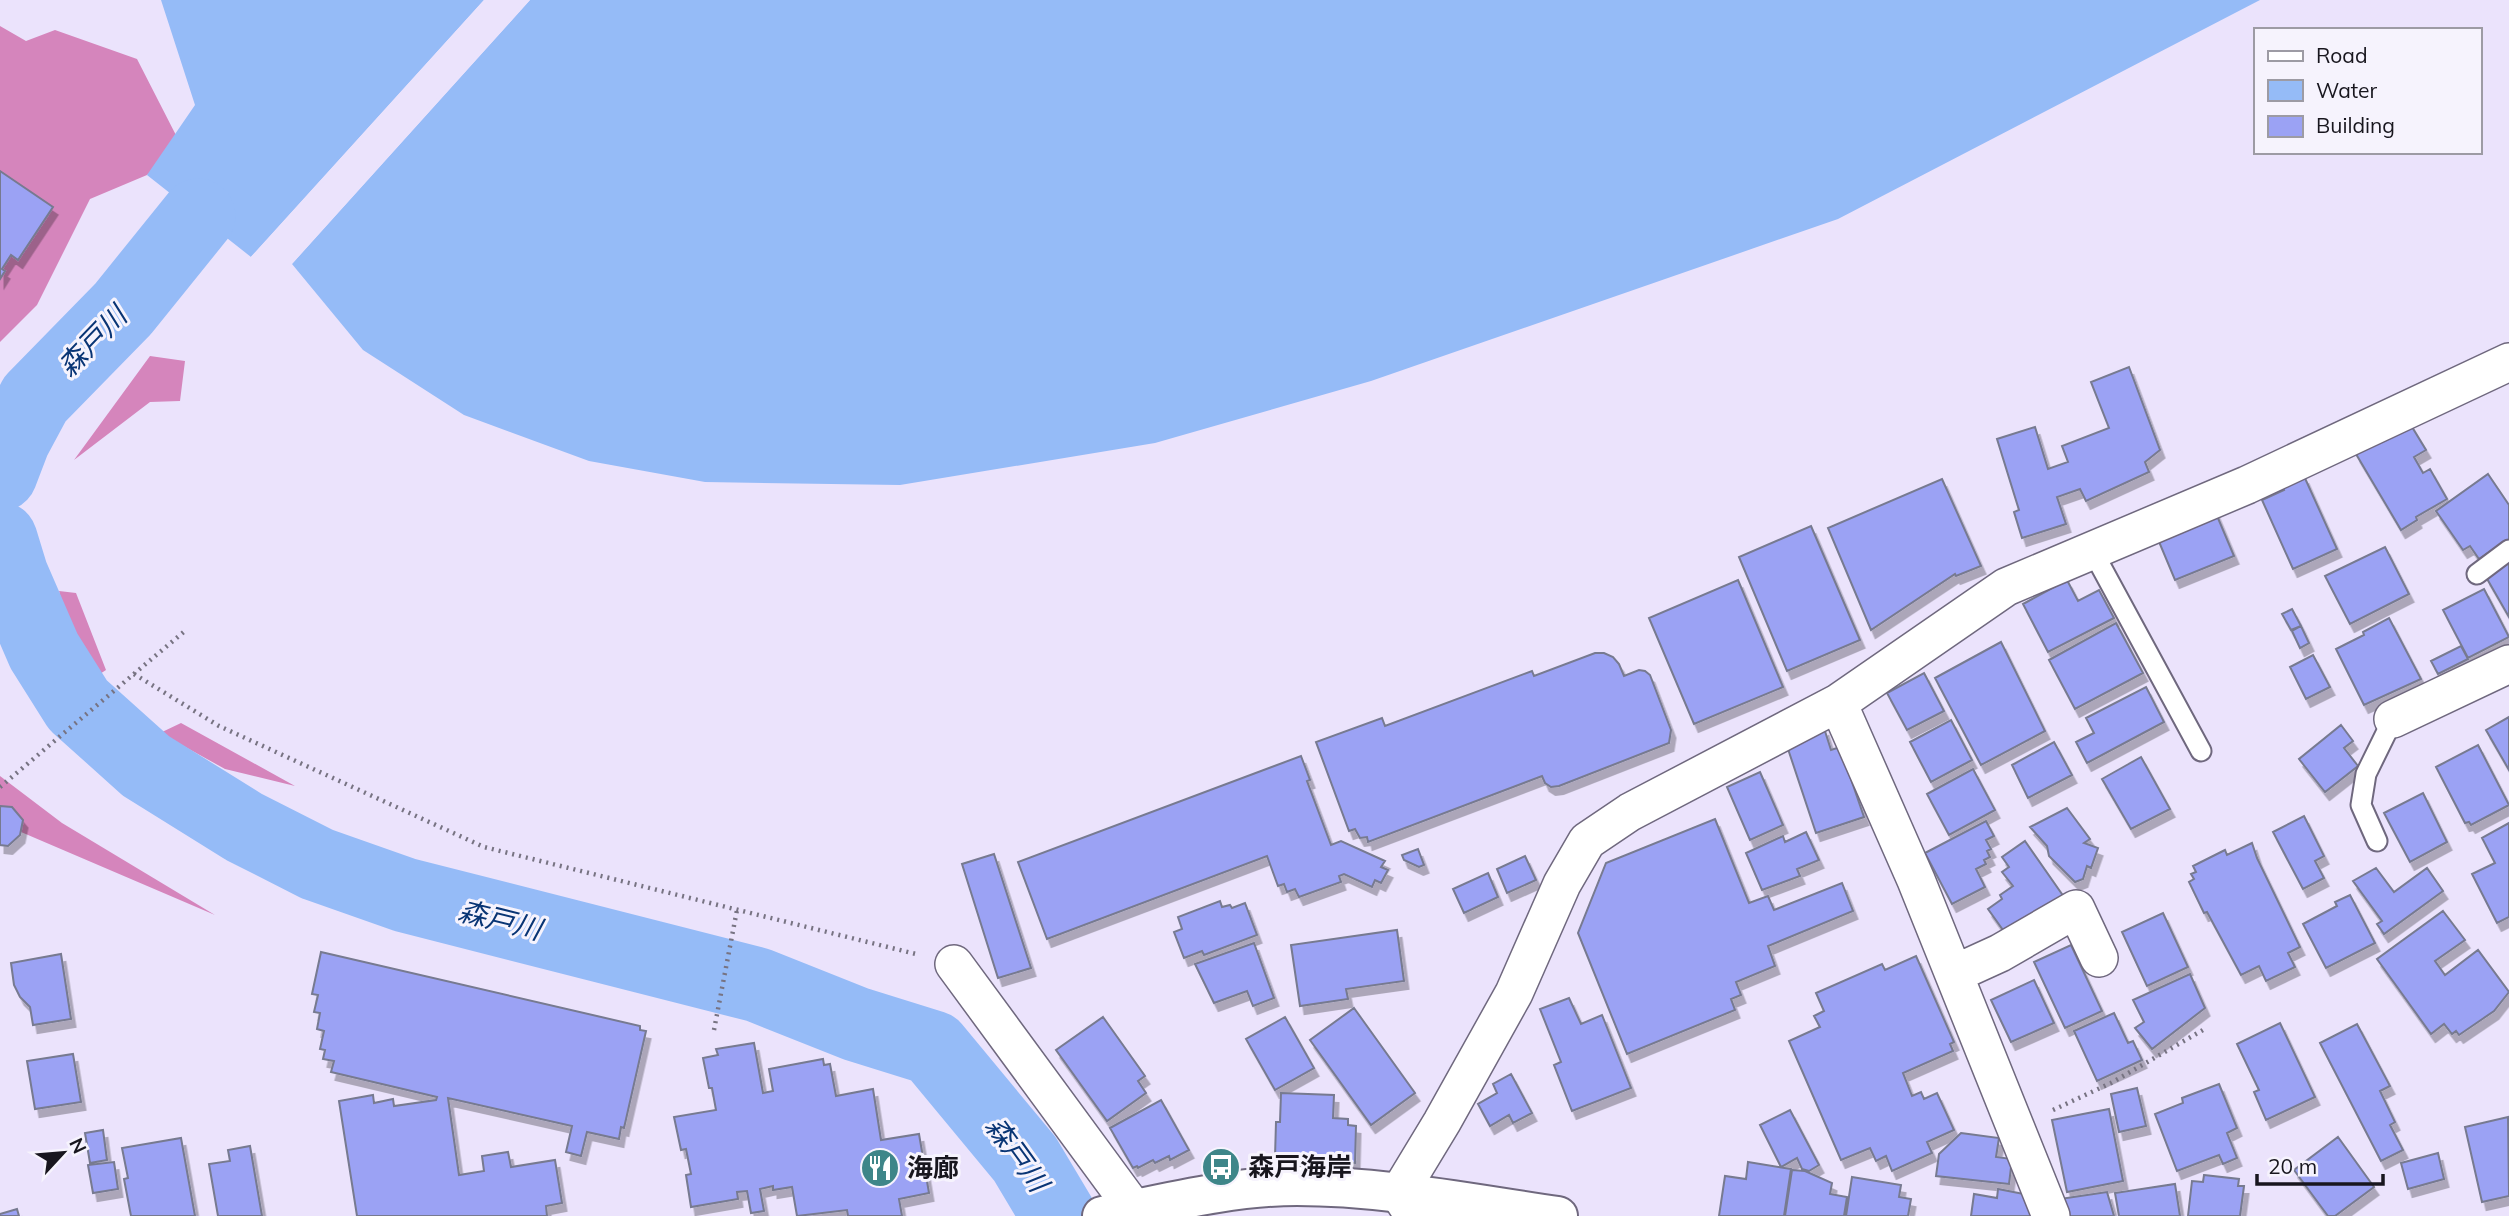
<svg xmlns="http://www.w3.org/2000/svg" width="2509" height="1216" viewBox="0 0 2509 1216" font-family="Mulish,'Noto Sans JP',sans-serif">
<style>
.forest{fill:#d585bc}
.water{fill:#95bbf7}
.pier{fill:#ebe3fc}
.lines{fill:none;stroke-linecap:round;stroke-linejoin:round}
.river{stroke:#95bbf7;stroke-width:75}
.building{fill:#9ba2f4;stroke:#777a90;stroke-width:2;filter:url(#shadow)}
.lane-casing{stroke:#6f687e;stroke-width:23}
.street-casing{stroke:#6f687e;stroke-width:40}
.secondary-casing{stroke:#6f687e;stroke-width:42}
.path{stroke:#777382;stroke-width:4.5;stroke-dasharray:2 5;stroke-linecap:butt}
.lane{stroke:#fff;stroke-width:19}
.street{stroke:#fff;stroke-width:37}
.secondary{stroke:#fff;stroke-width:38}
.labels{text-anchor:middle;stroke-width:6;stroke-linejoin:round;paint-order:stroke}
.poi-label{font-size:26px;font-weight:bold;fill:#18161e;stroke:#f6f3fd;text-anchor:start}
.water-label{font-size:28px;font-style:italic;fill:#093575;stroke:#f6f3fd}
</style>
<defs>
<filter id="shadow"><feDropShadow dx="4.5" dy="8" stdDeviation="0" flood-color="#0004"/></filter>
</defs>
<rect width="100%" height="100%" fill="#ebe3fc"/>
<path class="forest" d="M0,26L26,41L55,30L137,59L181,145L147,175L90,199L37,305L0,342Z
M150,356L185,361L180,401L150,402L74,460Z
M59,591L76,593L106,670L83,685Z
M181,723L295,786L225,769L160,733Z
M0,776L62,823L215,915L0,823Z"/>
<path class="water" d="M161,0H484L251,257L147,175L195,105Z
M530,0H2260L1838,219L1371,381L1155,443L900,485L705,482L589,461L464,415L363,350L292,264Z"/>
<path class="pier" d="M484,0H487L486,2L253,260H248Z
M526,0H530L290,266L289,262Z"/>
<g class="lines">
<path class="river" d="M0,474L13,440L35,399L123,309L198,216
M0,539L11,575L44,651L78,705L146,766L244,827L317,864L405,895L758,985L856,1024L933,1048L1025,1159L1059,1216"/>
</g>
<path class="building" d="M0,171L53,207L18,260L11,255L2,269L5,271L0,279Z
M2129,367L2160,450L2145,462L2149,472L2086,501L2080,489L2057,497L2066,524L2022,538L2014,512L2019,510L1997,439L2035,427L2048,469L2068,462L2062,446L2109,428L2091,382Z
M2409,422L2426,450L2414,457L2423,473L2430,469L2447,499L2416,517L2417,520L2401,530L2356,454Z
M2488,474L2509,505V539L2479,559L2470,546L2463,550L2436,511Z
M2304,476L2337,549L2293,569L2262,500L2284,490L2282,486Z
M1942,479L1981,566L1956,576L1955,574L1871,630L1828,528Z
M2215,511L2234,556L2175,580L2157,537Z
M1811,526L1860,640L1787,671L1739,557Z
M2385,547L2409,594L2350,624L2325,576Z
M2509,563V617L2486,577Z
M1738,580L1783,687L1694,724L1649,618Z
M2067,580L2078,601L2099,590L2114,618L2048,652L2023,604Z
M2484,589L2509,637L2468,658L2443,610Z
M2292,609L2301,626L2291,630L2282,614Z
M2389,618L2421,679L2364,705L2336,649L2364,635L2363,632Z
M2116,623L2143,673L2075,709L2049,660Z
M2301,626L2309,643L2300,648L2292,631Z
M2001,642L2045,731L1981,765L1935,678Z
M2461,646L2468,659L2438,674L2431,661Z
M1595,653H1604L1613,657L1619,664L1624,676L1639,670L1645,671L1650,675L1671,730L1669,743L1559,786L1551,787L1545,783L1542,776L1368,842L1367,837L1360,838L1355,829L1349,831L1316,742L1382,718L1385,726L1532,671L1534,676Z
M2313,655L2330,687L2306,699L2290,667Z
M1924,673L1944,711L1907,730L1887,693Z
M2146,687L2164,722L2087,763L2076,742L2094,733L2086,718Z
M2509,717V770L2486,730Z
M1951,720L1972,760L1931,782L1910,742Z
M2341,725L2353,741L2344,748L2358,766L2325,792L2299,759Z
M1824,728L1831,750L1840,747L1864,817L1816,833L1788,749Z
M2054,742L2072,775L2028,798L2012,765Z
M2478,745L2509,805L2471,825L2469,822L2465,823L2436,767Z
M1301,756L1310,780L1307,781L1331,845L1341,841L1385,861L1381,867L1388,870L1381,883L1375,880L1372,887L1344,874L1339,876L1341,882L1299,897L1295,889L1287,892L1284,884L1278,886L1267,856L1047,939L1018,862Z
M2141,757L2170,809L2131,829L2102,779Z
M1973,769L1995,810L1949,835L1927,794Z
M1760,772L1783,825L1750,840L1727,787Z
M2423,793L2447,842L2410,862L2384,813Z
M0,806L12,807L23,820L20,835L8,846L0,845Z
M2067,808L2090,839L2084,843L2098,848L2091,868L2087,866L2083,879L2075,882L2049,856L2047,846L2030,827Z
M2304,816L2324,856L2315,861L2324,878L2303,889L2273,832Z
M1715,819L1749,903L1768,896L1774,910L1842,883L1853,911L1768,946L1775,966L1736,982L1741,995L1731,999L1735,1010L1627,1054L1578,933L1606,863Z
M1986,821L1994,836L1986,840L1991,849L1987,851L1990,857L1984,860L1986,864L1976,869L1985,887L1952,904L1925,853Z
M2509,823V917L2497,923L2472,874L2495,863L2482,838Z
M1806,832L1819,860L1797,869L1800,876L1762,890L1746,853L1783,836L1785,842Z
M2025,841L2064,897L2008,937L1988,909L2002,899L2000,895L2013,886L2002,872L2009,867L2002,857Z
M2252,843L2257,858L2300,947L2288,953L2295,967L2266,981L2259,966L2241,975L2207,912L2204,913L2189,882L2194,879L2191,874L2196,872L2193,866L2225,850L2227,855Z
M1418,849L1424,865L1419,867L1404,860L1402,855Z
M994,854L1031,968L998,978L962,864Z
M1525,856L1536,880L1507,893L1497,869Z
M2376,868L2394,892L2427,868L2443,891L2384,934L2377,924L2382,921L2353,881Z
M1488,873L1498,897L1464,913L1453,889Z
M2350,895L2375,943L2326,968L2303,924L2337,906L2335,902Z
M1220,901L1222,907L1230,905L1232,908L1245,903L1257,935L1204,955L1202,951L1184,958L1174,932L1182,929L1178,917Z
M2443,911L2465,940L2435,961L2445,975L2478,950L2509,992L2494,1011L2459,1035L2456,1031L2452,1034L2444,1024L2431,1034L2377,959Z
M2163,913L2188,967L2147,986L2122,932Z
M1397,930L1404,981L1346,989L1348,999L1300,1006L1291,945Z
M1254,943L1274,998L1253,1006L1247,991L1214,1003L1195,964Z
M2071,945L2102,1011L2065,1028L2034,962Z
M321,952L640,1026V1030L646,1031L624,1128L621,1127L619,1139L587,1132L581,1156L566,1152L572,1126L448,1098L459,1175L484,1171L482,1156L508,1152L511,1167L555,1160L562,1203L546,1206L547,1216H357L339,1101L373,1095L374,1103L393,1099L394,1106L436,1100L437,1097L331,1072L334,1061L323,1059L325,1050L320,1049L324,1031L317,1029L320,1013L314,1012L318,995L312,994Z
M61,954L71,1019L33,1025L30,1007L20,997L14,985L11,963Z
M1916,956L1954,1042L1950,1044L1953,1051L1903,1073L1912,1096L1921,1092L1924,1099L1937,1093L1954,1130L1927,1142L1932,1153L1892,1171L1886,1156L1876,1161L1870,1148L1841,1160L1789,1041L1820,1027L1814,1016L1824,1011L1816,993L1882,964L1885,970Z
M2190,974L2205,1008L2152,1049L2135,1028L2144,1022L2133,1000Z
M2034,980L2054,1023L2011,1042L1991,1000Z
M1569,998L1581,1024L1602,1015L1631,1088L1572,1111L1554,1065L1561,1062L1540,1009Z
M1354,1008L1415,1093L1371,1125L1310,1040Z
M2114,1013L2128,1043L2133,1041L2142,1060L2097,1081L2074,1031Z
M1103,1017L1145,1076L1138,1081L1146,1093L1107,1121L1056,1050Z
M1285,1017L1314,1068L1275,1090L1246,1039Z
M2280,1023L2315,1097L2266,1120L2254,1092L2259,1090L2237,1044Z
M2357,1024L2390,1086L2380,1091L2395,1122L2390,1125L2403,1150L2381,1161L2320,1043Z
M754,1043L763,1093L773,1091L769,1069L823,1059L824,1065L830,1064L836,1096L873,1089L881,1140L919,1134L929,1193L899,1199L902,1216H848L847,1210L797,1216L792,1187L773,1190V1186L760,1189L764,1211L751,1213L747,1191L737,1192L738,1199L691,1207L686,1175L691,1174L686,1149L681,1150L674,1117L716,1110L712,1088H709L703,1058L718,1055L716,1049Z
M73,1054L81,1102L35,1109L27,1061Z
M1511,1074L1532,1113L1513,1123L1509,1115L1490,1126L1478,1104L1497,1093L1493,1084Z
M2219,1084L2237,1128L2227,1133L2237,1158L2223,1164L2219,1155L2177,1171L2155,1114L2183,1103L2182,1098Z
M2137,1088L2146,1126L2119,1132L2111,1094Z
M1281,1093L1334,1095L1333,1118L1348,1119V1125L1356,1126L1355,1163L1275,1157L1276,1122H1280Z
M1161,1100L1189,1150L1170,1160L1169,1156L1155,1163L1153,1160L1138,1168L1137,1166L1133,1168L1110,1128Z
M2109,1109L2123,1181L2067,1192L2052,1120Z
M1790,1110L1819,1165L1809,1171L1802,1169L1797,1158L1781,1167L1760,1125Z
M2508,1117L2509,1196L2482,1202L2465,1127Z
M103,1130L107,1160L90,1163L85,1133Z
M1961,1133L1999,1138L1996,1157L2012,1159L2009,1184L1936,1176L1939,1154Z
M2338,1137L2374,1187L2335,1216H2328L2294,1170Z
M181,1138L195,1216H131L124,1179L128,1178L122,1148Z
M250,1146L262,1216H218L209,1164L230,1161L228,1150Z
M2438,1153L2444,1179L2408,1189L2401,1163Z
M114,1162L118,1189L93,1193L88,1165Z
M1748,1162L1791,1169L1784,1216H1719L1725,1176L1746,1179Z
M1792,1170L1805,1171L1832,1183L1830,1194L1847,1197L1844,1216H1785Z
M2204,1175L2239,1179L2238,1186H2244L2240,1216H2188L2192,1181L2203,1182Z
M1852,1177L1901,1185L1899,1197L1911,1199L1908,1216H1846Z
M2175,1184L2180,1216H2119L2115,1193Z
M1998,1189L2034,1196L2041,1216H1971L1974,1194L1997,1198Z
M2107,1192L2114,1216H2068L2060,1199Z
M17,1209L19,1216H0V1214Z"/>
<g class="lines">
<defs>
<path id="lane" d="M2092,550L2201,751
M2477,574L2509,550
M2377,841L2361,805L2366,774L2393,719"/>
<path id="street" d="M1838,703L1916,880L2051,1216
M2393,719L2509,664
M954,964L1134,1209
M1954,974L2000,953L2076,909L2099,958
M1414,1216L1399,1193L1442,1122L1514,993L1562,884L1587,841L1630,812L1838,703L2006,587L2247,485L2509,362"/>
<path id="secondary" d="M1102,1216C1166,1203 1232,1186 1297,1186C1383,1186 1473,1204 1558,1216"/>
</defs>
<use href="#lane" class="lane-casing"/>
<use href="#street" class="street-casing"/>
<use href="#secondary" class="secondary-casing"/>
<path class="path" d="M134,674L219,726L484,847L916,954
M0,787L186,630
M714,1030L737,910
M2053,1110L2111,1083L2203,1030"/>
<use href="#lane" class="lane"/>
<use href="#street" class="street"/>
<use href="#secondary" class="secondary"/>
</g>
<defs>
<symbol id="bus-disc" viewBox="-11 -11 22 22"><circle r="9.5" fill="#3e8689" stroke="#f6f3fd"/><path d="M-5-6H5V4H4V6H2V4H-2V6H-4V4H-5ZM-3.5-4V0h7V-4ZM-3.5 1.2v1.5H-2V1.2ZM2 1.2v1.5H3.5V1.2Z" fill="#fff"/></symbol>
<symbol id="restaurant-disc" viewBox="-11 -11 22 22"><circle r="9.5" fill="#3e8689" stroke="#f6f3fd"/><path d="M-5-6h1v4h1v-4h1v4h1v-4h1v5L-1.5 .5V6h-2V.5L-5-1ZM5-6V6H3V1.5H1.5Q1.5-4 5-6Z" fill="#fff"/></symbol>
</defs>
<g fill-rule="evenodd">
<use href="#bus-disc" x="1199" y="1145" width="44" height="44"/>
<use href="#restaurant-disc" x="858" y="1146" width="44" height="44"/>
</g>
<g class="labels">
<g class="poi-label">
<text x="1248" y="1176">森戸海岸</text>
<text x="907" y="1177">海廊</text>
</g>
<g class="water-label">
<text transform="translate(92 341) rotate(-46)" y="10">森戸川</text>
<text transform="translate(500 920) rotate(14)" y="10">森戸川</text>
<text transform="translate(1017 1154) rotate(54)" y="10">森戸川</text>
</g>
</g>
<rect x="2254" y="28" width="228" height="126" fill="#f6f3fd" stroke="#9d9ba4" stroke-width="2"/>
<rect x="2268" y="51" width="35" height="10" fill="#ffffff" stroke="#9d9ba4" stroke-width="2"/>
<text x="2316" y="63" font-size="21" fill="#18161e">Road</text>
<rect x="2268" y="80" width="35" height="21" fill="#95bbf7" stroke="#9d9ba4" stroke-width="2"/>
<text x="2316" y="98" font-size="21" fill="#18161e">Water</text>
<rect x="2268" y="116" width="35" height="21" fill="#9ba2f4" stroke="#9d9ba4" stroke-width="2"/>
<text x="2316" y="133" font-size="21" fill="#18161e">Building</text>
<g transform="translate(63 1153) rotate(64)" stroke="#f6f3fd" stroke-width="5" paint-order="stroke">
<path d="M0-5L12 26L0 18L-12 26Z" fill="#18161e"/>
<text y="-10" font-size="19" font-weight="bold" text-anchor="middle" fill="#18161e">N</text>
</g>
<path d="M2257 1174v10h126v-10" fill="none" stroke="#18161e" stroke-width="3.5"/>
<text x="2268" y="1174" font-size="21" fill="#18161e" stroke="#f6f3fd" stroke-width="5" paint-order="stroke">20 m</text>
</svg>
